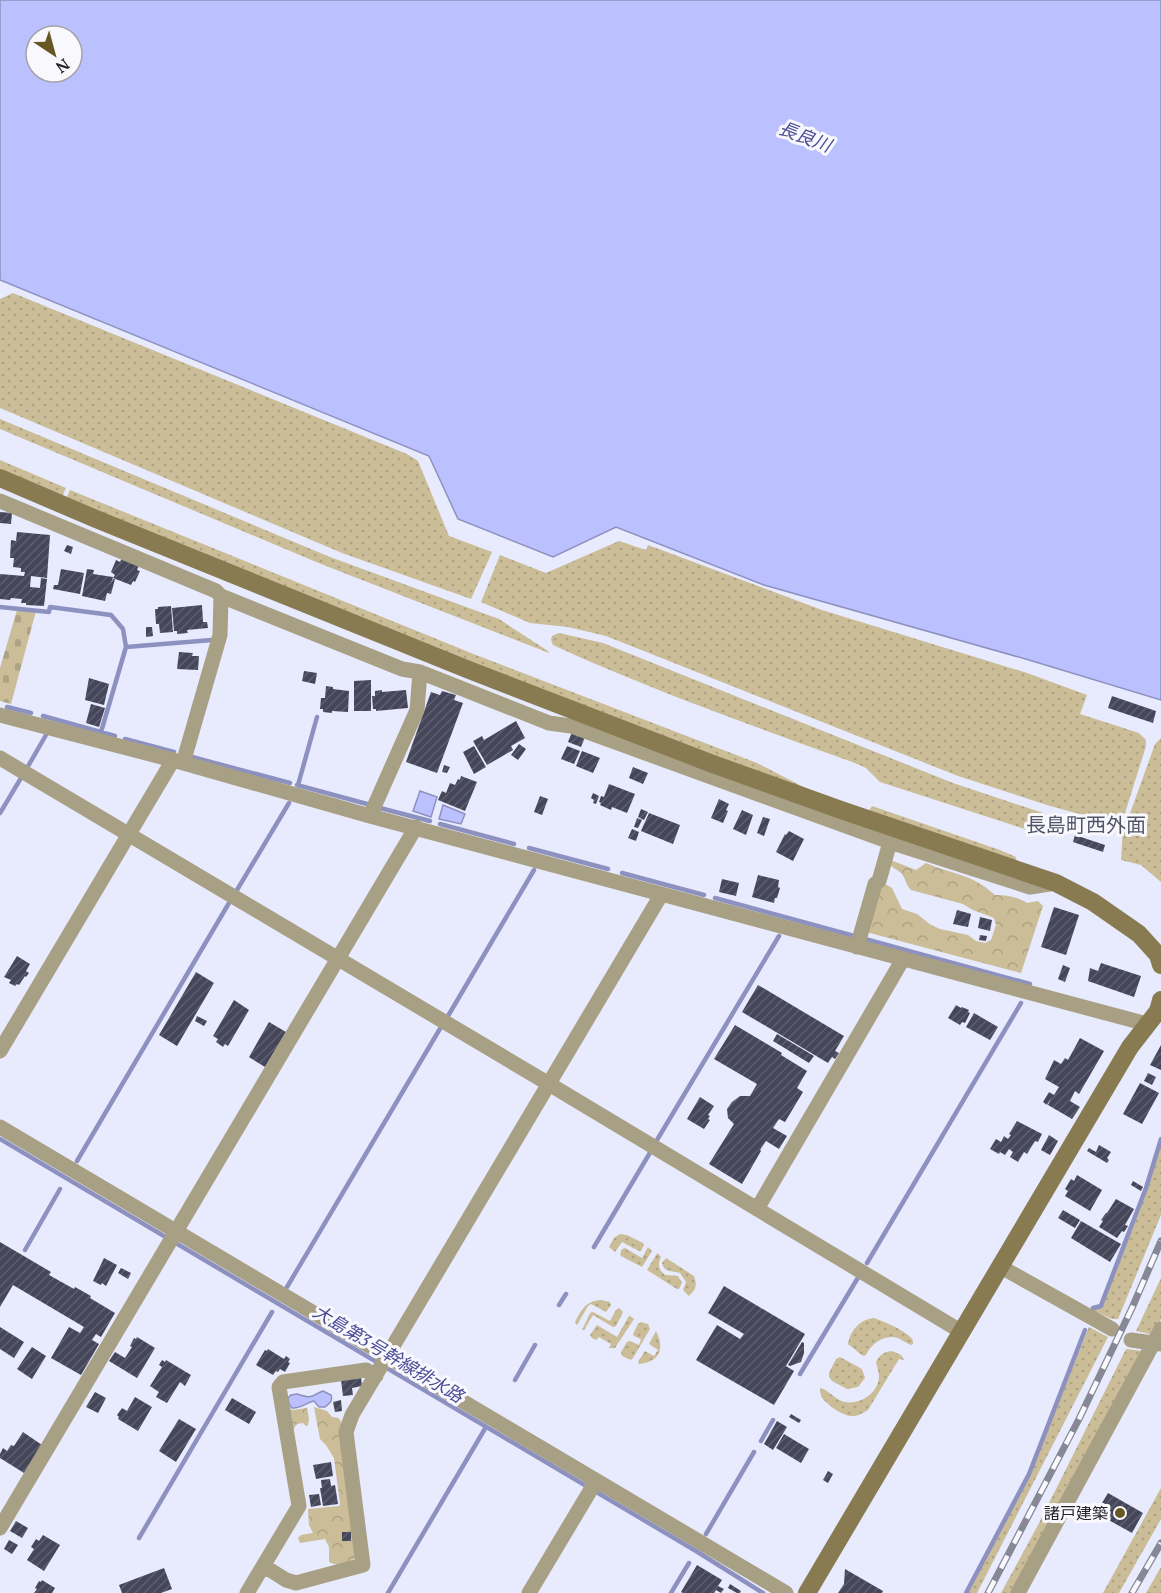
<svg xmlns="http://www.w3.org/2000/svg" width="1161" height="1593" viewBox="0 0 1161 1593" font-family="'PT Serif','Noto Sans JP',serif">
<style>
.grass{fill:url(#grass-dots)}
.forest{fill:url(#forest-crowns)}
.cemetery{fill:url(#cemetery-stones)}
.water{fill:#bbc0ff;stroke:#8d91c0;stroke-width:1.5;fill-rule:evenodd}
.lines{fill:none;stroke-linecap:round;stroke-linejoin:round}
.stream{stroke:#8d91c0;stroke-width:4.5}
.building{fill:url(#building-hatch)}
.street{stroke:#a8a084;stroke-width:15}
.secondary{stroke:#887b52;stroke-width:18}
.rail-casing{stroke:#878896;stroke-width:7}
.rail{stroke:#f8f8fd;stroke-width:4.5;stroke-dasharray:14;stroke-linecap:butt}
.poi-dot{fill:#675724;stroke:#f8f8fd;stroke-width:2}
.labels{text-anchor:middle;stroke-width:6;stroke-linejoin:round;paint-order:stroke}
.poi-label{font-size:16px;fill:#23232c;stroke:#f8f8fd;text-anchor:end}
.water-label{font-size:18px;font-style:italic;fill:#4d4d97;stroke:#f8f8fd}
.quarter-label{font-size:20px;fill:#525468;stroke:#f8f8fd}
</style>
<defs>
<pattern id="grass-dots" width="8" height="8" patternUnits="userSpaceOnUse" patternTransform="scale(1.5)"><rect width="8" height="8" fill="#cabd97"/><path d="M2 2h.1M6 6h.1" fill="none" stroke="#ada282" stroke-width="1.8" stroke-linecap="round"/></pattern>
<pattern id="forest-crowns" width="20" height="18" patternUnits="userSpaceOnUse" patternTransform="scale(1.5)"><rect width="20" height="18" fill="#cabd97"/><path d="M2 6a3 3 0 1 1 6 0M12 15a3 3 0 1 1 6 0" fill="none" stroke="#ada282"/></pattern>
<pattern id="cemetery-stones" width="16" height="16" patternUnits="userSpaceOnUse" patternTransform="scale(1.5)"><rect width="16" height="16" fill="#cabd97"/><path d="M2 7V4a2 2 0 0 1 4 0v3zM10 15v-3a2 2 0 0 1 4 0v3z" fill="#ada282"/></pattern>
<pattern id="building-hatch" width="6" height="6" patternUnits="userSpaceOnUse" patternTransform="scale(1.5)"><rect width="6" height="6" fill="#45465a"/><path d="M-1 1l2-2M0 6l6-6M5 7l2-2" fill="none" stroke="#5d5e6e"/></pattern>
</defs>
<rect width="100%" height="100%" fill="#e8eafd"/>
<path class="grass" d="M13,293L407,454L418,461L449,536L492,552L471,599L342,553L0,408V299Z
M0,419L330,557L499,619L548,651L549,653L321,564L0,429Z
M0,460L66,488L62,497L0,471Z
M70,490L476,655L757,763L815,793L752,771L472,663L66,499Z
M619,541L646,550L648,545L822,610L1027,673L1087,695L1080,714L1139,733L1146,740V746L1125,813L1115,818L1105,821L1050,806L958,776L606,636L568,627L530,623L481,602L500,555L546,573Z
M559,633L603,643L953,783L1046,814L1040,834L880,782L866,768L855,763C753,726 651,690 553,645L551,640L552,636Z
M1161,738V882L1141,865L1121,860L1123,827L1128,819L1155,744Z
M872,806L1000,850L1016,857L1015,862L869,811Z
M1161,1145V1215L1118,1319H1112L1094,1311L1095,1308L1102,1307L1148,1188Z
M620,1234L627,1235L643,1243L644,1245L641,1251H639L622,1242L615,1252L609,1247L614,1238Z
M648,1247L652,1251L642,1267L621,1256L620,1254L622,1249L625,1248L642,1258Z
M658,1253L661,1257C657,1265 659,1270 665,1275L678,1276L682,1283L679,1289H677L647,1270L656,1255Z
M666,1258L694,1276L696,1284L695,1289L689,1296L683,1290L686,1282L680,1273C672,1270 665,1274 662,1263Z
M1161,1278V1319L1154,1335L1136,1331Z
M601,1300L610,1302L611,1305L606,1312L591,1304L588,1306L577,1325L576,1324L575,1322C582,1309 586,1301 601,1300Z
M619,1308L623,1312L616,1326L613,1327L593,1315L584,1330H582L590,1313L593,1312L610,1321L616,1310Z
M629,1316H630L634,1319L615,1348H609L611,1344L599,1337L596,1340L592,1338L590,1335L597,1325L617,1337Z
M873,1318C880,1319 908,1332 912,1339C913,1341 913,1342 913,1344L911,1345C906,1343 902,1340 898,1338C884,1334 871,1344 866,1355L863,1356L848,1344C850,1331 859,1320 873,1318Z
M641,1322L648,1324L650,1329L633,1358L631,1360L622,1356L621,1352L627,1342L630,1341L639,1345L641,1339L634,1336L633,1334L638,1324Z
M1089,1327L1108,1337L977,1593H968L1029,1474Z
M656,1331C665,1349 660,1362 639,1364L638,1362L645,1351L654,1356L658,1350L649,1344Z
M1126,1349L1143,1351L1014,1593H1001L1038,1525Z
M892,1351L901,1355L904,1360L899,1359L868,1410C863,1413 857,1417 850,1416C843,1415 830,1407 825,1401C821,1398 820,1393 820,1388C829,1390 835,1400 845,1402C860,1405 879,1393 879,1376C879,1372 877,1367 876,1362C880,1355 883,1352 892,1351Z
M840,1357L862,1369L865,1378L858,1387L847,1389L832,1381L829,1377V1373L836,1359Z
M1161,1488V1519L1119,1593H1103Z
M1161,1567V1593H1146Z"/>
<path class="forest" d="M893,861L916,870L926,863C953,875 971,873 995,895C1008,895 1017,897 1027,903L1038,901L1043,906L1021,973L866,932L883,883L892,888L902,909L917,914L931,925L940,929L968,935L976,941L985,943L991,940L996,925L994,918L973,910L963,904L911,890C905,884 906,878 901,873C897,869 893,869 889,863Z
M314,1407L327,1411L332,1417L338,1418L341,1421V1432L356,1557C350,1564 337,1567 329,1562V1547L325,1539L300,1543L298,1538L301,1535L313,1533L309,1525L308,1509L339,1506L340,1504L334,1458L326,1445L320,1439Z
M307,1408L309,1419L308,1425L306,1426L303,1423L297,1424L292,1431L290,1409L293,1410Z"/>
<path class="cemetery" d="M17,610L36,611L11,704L0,701V668Z"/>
<path class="water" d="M0,0H1161V700L1029,660L764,585L616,527L553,557L458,519L429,456L0,280ZM36,36H72V72H36Z
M420,791L437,797L431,817L413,811Z
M443,805L465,814L461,824L439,819Z
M323,1391L331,1395C333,1401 330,1403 325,1407H319L314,1401C305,1403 301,1409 292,1408L289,1404L288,1398L291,1395L297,1394C313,1399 309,1397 323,1391Z"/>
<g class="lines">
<path class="stream" d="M0,607L49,612L50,607L111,615L123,629L126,647
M7,707L31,713
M43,716L115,736
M101,732L126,647L212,640
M125,739L174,752
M192,757L290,783
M27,768L46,735
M297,785L367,804
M298,785L317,717
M380,808L430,821
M0,813L21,778
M440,824L514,844
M529,848L608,869
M622,873L704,895
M237,890L289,803
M715,898L854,936
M865,939L1030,984
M448,1016L534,870
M0,1139L696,1551L763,1593
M657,1140L779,936
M77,1161L229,903
M594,1247L651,1151
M25,1250L60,1189
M867,1263L1021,1003
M287,1287L441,1027
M559,1305L566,1294
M1093,1308L1101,1306L1103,1300L1146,1188L1161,1139
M800,1374L859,1276
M515,1380L535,1345
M761,1441L773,1420
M706,1534L754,1452
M139,1538L272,1312
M388,1593L486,1427
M671,1593L689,1563
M966,1593L1029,1474L1085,1330"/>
</g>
<path class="building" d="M0,512L12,513L11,524L0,523Z
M17,532L50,535L47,578L31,576L30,587L40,588L41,578L47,579L44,606L26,605V603H21L22,599L11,598L10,600L0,599V574L24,576L25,572H21V568L13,567L14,558H10L11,540L16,541Z
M67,545L73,547L71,554L64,551Z
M122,558L139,565L137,570L140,571L135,582L133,581L131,585L113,578L115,575L111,572L116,560L120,562Z
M61,569L84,573L80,594L53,589L54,585H58Z
M87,569L94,570L93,574L113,577L111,584L113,579H115L111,594L107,593L105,601L82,596Z
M202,605L203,622H207L208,628L187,630L188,633L177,634V631H174L172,608Z
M171,606L173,632L160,633L159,624H156L155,609H158V607Z
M146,627H152L153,636L146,637Z
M179,652L193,653L192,656H199L198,670L177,669Z
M304,671L317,673L315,684L302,681Z
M89,678L109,684L104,705L85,700Z
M371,680V711H354V681Z
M326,686L333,687V689L349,691L348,712L332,711V713L323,712V709H320L321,698H325Z
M382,690V692L406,690L408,708L376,711V709H373L372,696H375V691Z
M442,691L456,695L454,700L463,703L437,773L406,762L431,692L440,695Z
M1112,696L1156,711L1153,723L1108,708Z
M91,704L105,708L99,727L86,723Z
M516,721L525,738L511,746L513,750L487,765L473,741L482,736L484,740Z
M572,732L585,737L581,747L568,742Z
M519,744L526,749L518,760L511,755Z
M474,746L486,767L474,774L463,752Z
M567,746L580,751L574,764L561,759Z
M582,751L600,758L593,773L576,766Z
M444,765L450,767L447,773L442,772Z
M633,767L648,773L643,784L629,778Z
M461,776L477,782L465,811L438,800L442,791L446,793L450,783L455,785L458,779L460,780Z
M609,784L635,794L627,813L612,807L611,810L600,805L601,803L599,802L601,796L604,797Z
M593,793L599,796L596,804L593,803L594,800L591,798Z
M540,796L548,799L542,815L534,812Z
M719,799L729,804L726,810L728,811L723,823L711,818Z
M641,809L648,812L644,820L638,817Z
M742,810L753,815L746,835L733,829Z
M649,813L680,825L673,844L641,831Z
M763,817L770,819L764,836L757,833Z
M637,818L642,820L638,828L634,827Z
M632,829L639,832L636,841L628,838Z
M789,831L804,839L793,861L776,852L785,834L786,835Z
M1075,835L1105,845L1103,852L1073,842Z
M758,875L779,880L778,887L780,888L777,898H775L774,903L752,897Z
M722,879L739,883L736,896L719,892Z
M1054,907L1079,915L1066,955L1041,947Z
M957,910L971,914L968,927L953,924Z
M980,917L992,920L990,931L978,928Z
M980,935L987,936L986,941L979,940Z
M17,956L30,964L26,971L29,973L26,977L25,976L19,985L17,984L15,986L9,983L11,980L4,977Z
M1101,963L1141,976L1134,997L1088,981L1090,968L1098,971Z
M1063,965L1070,968L1065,982L1058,979Z
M196,972L214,983L177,1046L159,1035Z
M758,985L844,1036L835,1051L839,1053L835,1059L832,1057L828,1063L742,1012Z
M234,1000L249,1010L228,1046L225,1044L223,1047L216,1042L218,1039L213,1036Z
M956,1005L961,1008L962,1007L969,1010L968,1012L970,1013L965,1023L962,1022L960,1025L948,1018Z
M974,1013L998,1027L990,1040L966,1027Z
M197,1016L207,1021L204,1026L195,1021Z
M269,1022L286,1032L265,1067L249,1057Z
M735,1025L782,1053L781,1055L807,1071L797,1088L803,1092L785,1122L779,1119L773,1128L787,1136L779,1149L766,1141L760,1150L761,1151L742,1184L709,1164L734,1124L728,1118L727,1109L732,1102L740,1096H750L757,1084L714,1059Z
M777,1034L814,1056L809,1063L773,1041Z
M1080,1038L1104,1051L1079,1094L1075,1091L1070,1101L1080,1107L1072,1119L1048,1105L1051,1098L1047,1105L1043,1102L1049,1092L1054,1095L1059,1087L1045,1079L1054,1060L1061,1064L1065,1058L1068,1060Z
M1161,1045V1070L1150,1065Z
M1148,1073L1156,1077L1152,1085L1144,1081Z
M1140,1083L1159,1093L1142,1124L1123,1114Z
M700,1097L714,1106L708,1115L710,1116L708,1119L710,1120L704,1129L687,1119Z
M1017,1121L1042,1134L1038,1142L1035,1141L1027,1154L1024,1152L1018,1162L1010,1157L1013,1152L1009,1149L1005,1155L1000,1152L999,1154L990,1149L996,1139L1001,1142L1004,1136L1008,1139L1011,1135L1009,1134Z
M1049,1135L1058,1141L1050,1155L1041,1150Z
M1099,1145L1111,1152L1107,1158L1109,1160L1107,1163L1087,1151L1089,1148L1096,1152Z
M1077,1175L1102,1190L1090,1211L1065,1196L1068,1191L1065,1189L1071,1179L1074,1181Z
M1133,1181L1143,1187L1141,1191L1131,1185Z
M1116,1199L1134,1209L1125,1225L1128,1226L1124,1232L1122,1231L1117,1238L1099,1227L1103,1221L1101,1220L1106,1213H1107Z
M1063,1210L1080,1220L1075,1228L1058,1218Z
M1081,1221L1121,1244L1110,1262L1071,1238Z
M0,1242L51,1272L49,1275L74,1289L75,1287L91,1296L90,1298L115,1313L101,1337L96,1334L92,1340L99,1344L81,1375L51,1358L69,1327L80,1333L84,1327L13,1285L0,1307Z
M104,1258L117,1265L106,1286L102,1283L101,1285L93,1281Z
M121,1268L131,1273L128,1279L118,1273Z
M724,1286L805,1334L786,1366L794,1371L774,1405L696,1360L717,1325L740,1339L744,1334L708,1313Z
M0,1327L24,1342L14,1358L0,1349Z
M137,1337L155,1348L137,1378L109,1361L115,1352L125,1358L132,1347L130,1346L134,1338L136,1339Z
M802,1342L804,1343V1353L801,1362L790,1366L788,1365Z
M32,1347L46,1356L32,1379L17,1369Z
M268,1349L284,1359L286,1356L290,1359L288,1362L290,1363L285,1372L280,1369L278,1372L276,1371L273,1375L256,1365L265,1350L267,1351Z
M162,1360L165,1362L166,1360L191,1375L185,1386L180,1382L167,1403L156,1397L159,1392L150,1386L162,1367L159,1365Z
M361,1377L362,1386L352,1388L353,1395L343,1396L341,1380Z
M95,1392L106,1398L98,1413L86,1407Z
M135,1397L152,1407L138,1431L118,1419L119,1417L117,1415L122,1408L127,1411Z
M232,1398L256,1412L249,1424L225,1410Z
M341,1400L342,1411L335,1412L333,1402Z
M791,1414L801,1420L799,1423L789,1417Z
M179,1419L196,1429L176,1462L159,1451Z
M777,1421L787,1427L773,1450L764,1444Z
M23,1432L42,1445L24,1473L0,1458V1454L3,1448L7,1451L11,1445L14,1446Z
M784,1434L809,1449L801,1463L776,1448Z
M331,1462L333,1476L316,1479L313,1465Z
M828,1471L833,1474L828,1483L823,1480Z
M330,1479L331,1486L335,1485L338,1504L323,1506L320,1488H322L321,1480Z
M1108,1493L1143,1513L1132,1533L1096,1513Z
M319,1494L321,1505L311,1507L309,1495Z
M16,1521L28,1528L22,1538L10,1531Z
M342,1532H351V1541H342Z
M43,1535L60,1545L44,1571L27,1560L34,1549L31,1547L36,1539L39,1541Z
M9,1540L18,1545L12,1554L4,1549Z
M697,1565L722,1580L718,1586L724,1589L721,1593L716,1590L714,1593H683L681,1592Z
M164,1568L172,1589L161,1593H122L119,1585Z
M845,1569L883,1591L882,1593H838L844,1584Z
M42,1580L55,1588L52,1593H34L37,1589L35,1588L39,1581L41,1582Z
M730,1584L741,1591L740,1593H737L728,1588Z"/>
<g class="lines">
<path class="street" d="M0,501L216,591L221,596L402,669L420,672L549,723L571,726L890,842L1030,887L1056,883
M0,715L173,760L370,816L1147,1024
M0,758L549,1084L962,1332
M183,763L220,635L221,596
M370,816L417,710L420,672
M857,947L875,884L879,881L890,842
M0,1051L173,760
M0,1127L786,1593
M757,1209L903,959
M1001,1267L1112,1329
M1131,1340L1161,1344
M0,1528L416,827
M264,1566L286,1580L296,1583L363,1565L346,1432L352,1415L661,895
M247,1593L299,1506L279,1387L283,1382L366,1370L376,1376
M529,1593L596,1481
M1018,1593L1161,1329"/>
<path class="secondary" d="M0,478L96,519L469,670L710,763L841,810L1056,883L1093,902L1139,934L1158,955L1161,965
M807,1593L1130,1047L1158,1011L1161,1000"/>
<defs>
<path id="rail" d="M988,1593L1079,1419L1132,1308L1161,1241
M1132,1593L1161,1543"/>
</defs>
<use href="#rail" class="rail-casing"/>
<use href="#rail" class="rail"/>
</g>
<circle class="poi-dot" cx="1120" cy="1513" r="6"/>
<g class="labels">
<g class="poi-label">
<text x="1108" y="1519">諸戸建築</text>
</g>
<g class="water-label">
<text transform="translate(805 137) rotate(21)" y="6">長良川</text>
<text transform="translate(388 1354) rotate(31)" y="6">大島第3号幹線排水路</text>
</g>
<g class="quarter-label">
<text x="1086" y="832">長島町西外面</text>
</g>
</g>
<g transform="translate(54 54) rotate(144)"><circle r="28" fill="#f8f8fd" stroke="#a3a3a9" stroke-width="1.5"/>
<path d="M0-4.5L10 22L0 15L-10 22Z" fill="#675724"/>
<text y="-9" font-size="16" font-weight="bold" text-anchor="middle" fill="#23232c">N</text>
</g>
</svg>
